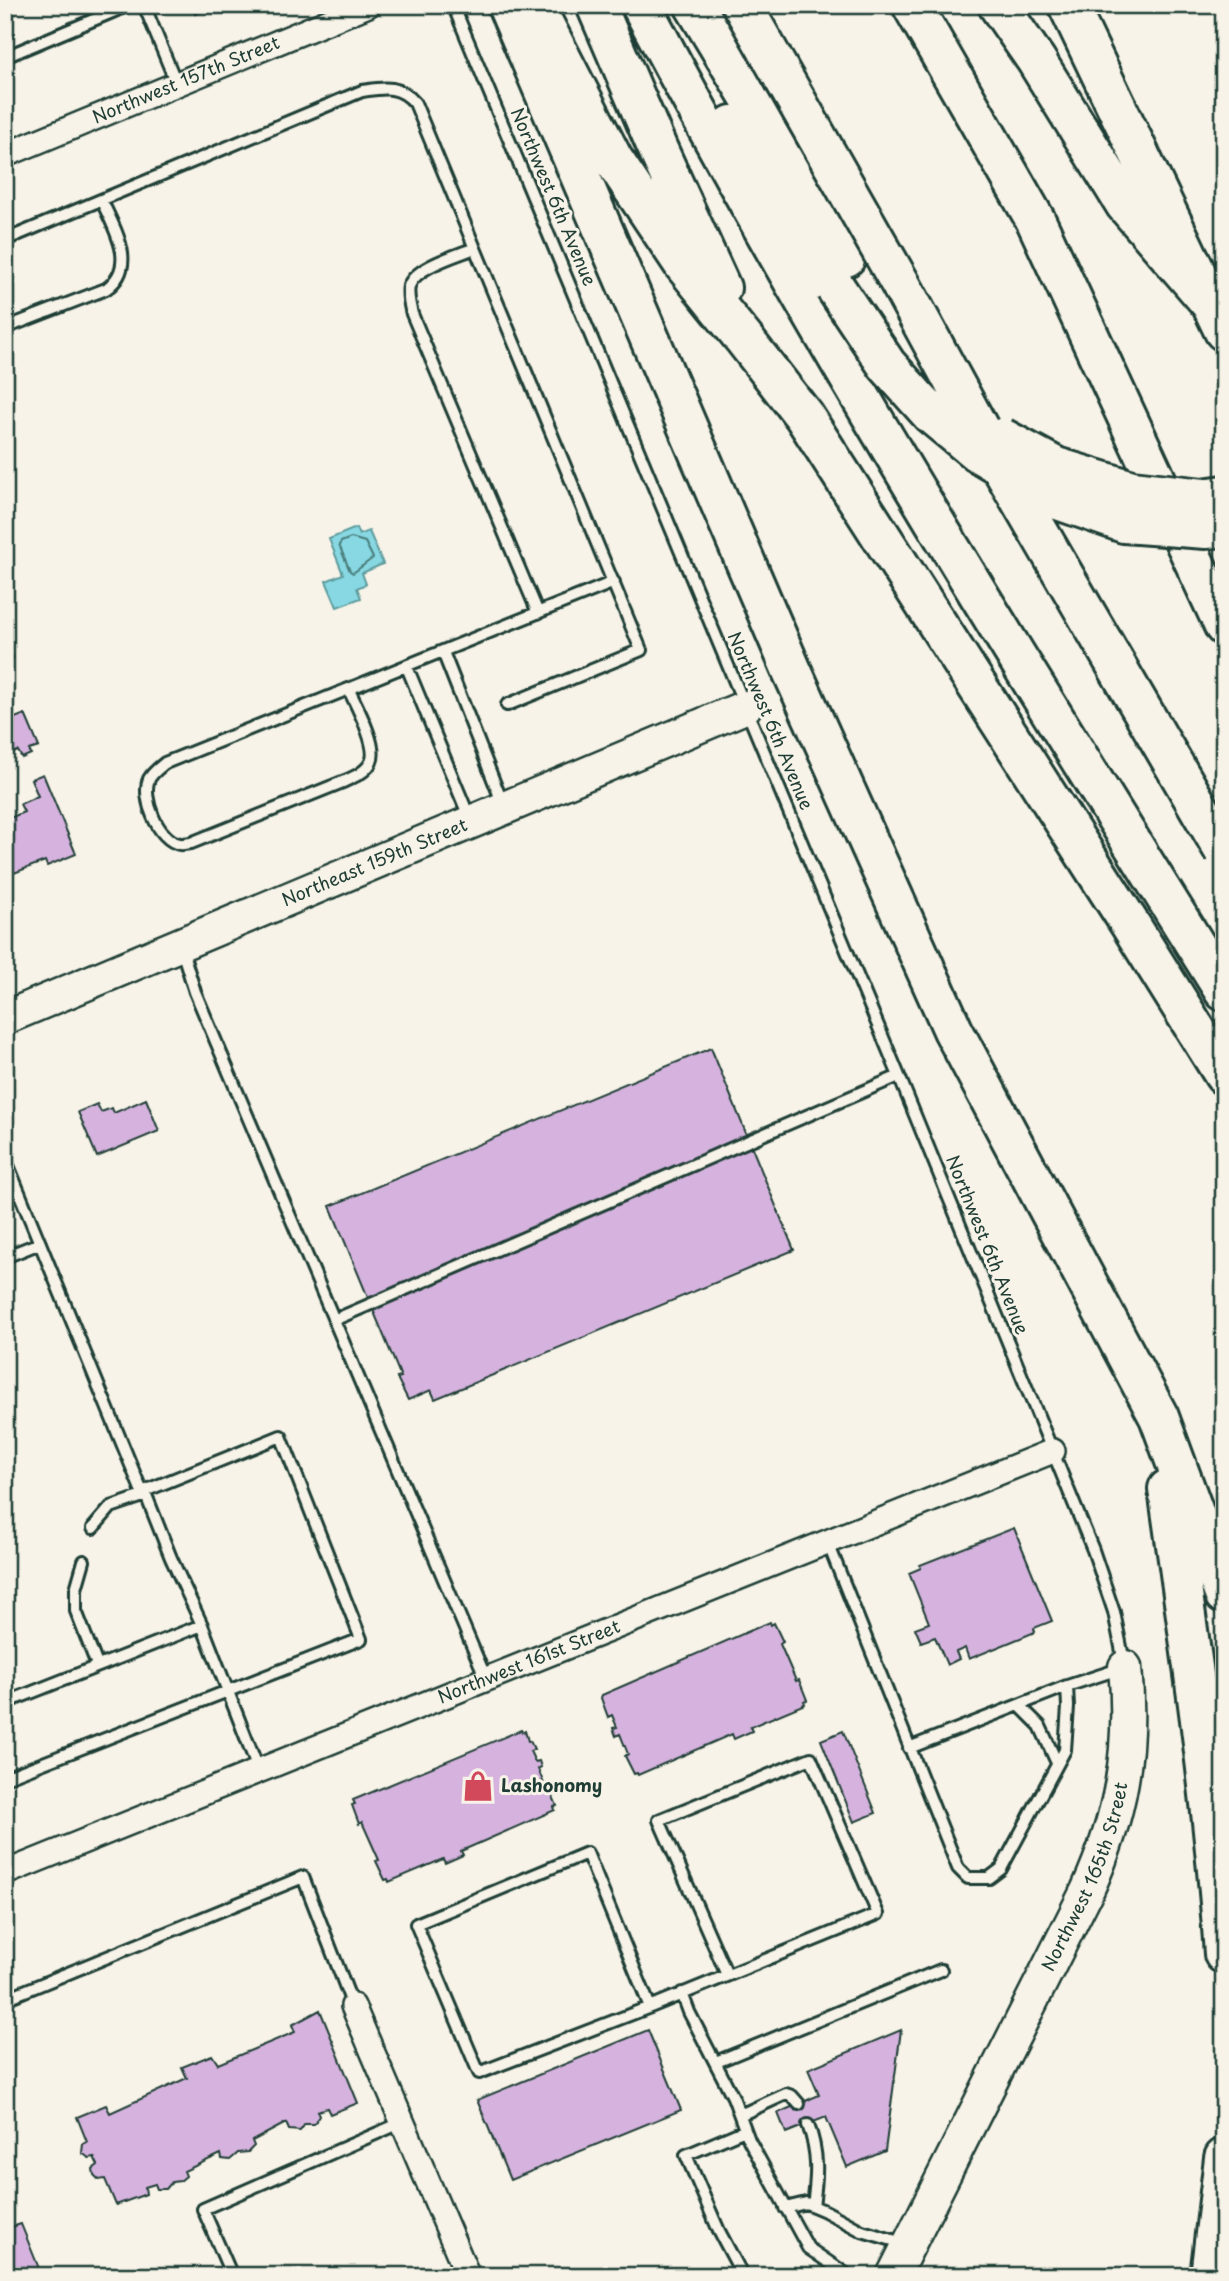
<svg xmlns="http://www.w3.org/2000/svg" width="1229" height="2281" viewBox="0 0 1229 2281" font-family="'Playpen Sans',sans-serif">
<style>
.water{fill:#87d8e2;stroke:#5d9a9c;stroke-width:2}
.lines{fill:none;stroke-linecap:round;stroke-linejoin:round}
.shore{stroke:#497b7a;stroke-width:2}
.building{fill:#d5b3de;stroke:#1f3d34;stroke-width:2}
.lane-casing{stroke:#1f3d34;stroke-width:16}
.street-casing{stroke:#1f3d34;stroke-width:28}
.secondary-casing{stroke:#1f3d34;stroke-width:37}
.highway-casing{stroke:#1f3d34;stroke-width:44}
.lane{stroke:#f7f3e8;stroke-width:10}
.street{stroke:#f7f3e8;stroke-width:23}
.secondary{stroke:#f7f3e8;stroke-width:32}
.highway{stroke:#f7f3e8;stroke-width:38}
.highway-bridge-casing{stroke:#1f3d34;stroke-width:44;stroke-linecap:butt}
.highway-bridge{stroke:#f7f3e8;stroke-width:38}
.labels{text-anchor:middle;stroke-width:6;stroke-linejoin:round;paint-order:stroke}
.street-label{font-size:18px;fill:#1f3d34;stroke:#f7f3e8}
.poi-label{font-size:18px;font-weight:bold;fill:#1f3d34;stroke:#f7f3e8;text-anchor:start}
</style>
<rect width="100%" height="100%" fill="#f7f3e8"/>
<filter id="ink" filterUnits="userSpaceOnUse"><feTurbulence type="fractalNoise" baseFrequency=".0143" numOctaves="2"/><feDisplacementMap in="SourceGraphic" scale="14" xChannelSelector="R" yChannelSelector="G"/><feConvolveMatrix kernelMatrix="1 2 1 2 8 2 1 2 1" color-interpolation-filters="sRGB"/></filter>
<g filter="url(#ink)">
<path class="water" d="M356,528L359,535L369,531L383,564L362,573L366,584L357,588L361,598L337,607L326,581L343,574L329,539Z"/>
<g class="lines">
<path class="shore" d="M351,538L365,542L373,558L353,573L350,571L339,545L341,542Z"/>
</g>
<path class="building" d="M192,5H218L195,14Z
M5,635L13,658L5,661Z
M25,714L39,747L29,750L31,754L22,758L18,751L5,756V718L9,717L10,720Z
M43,774L76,854L47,866L45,861L14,873L12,868L5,871V820L24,812L20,804L38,796L31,779Z
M711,1048L794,1250L435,1399L431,1390L408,1400L397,1378L401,1377L330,1206Z
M146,1099L159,1131L97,1157L78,1112L97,1104L101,1112L112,1108L114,1113Z
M1014,1528L1052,1621L1034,1628L1035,1632L969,1659L965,1648L956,1652L959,1659L947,1665L935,1637L921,1642L915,1628L929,1623L909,1573L921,1568L920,1565Z
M770,1622L771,1625L774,1623L783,1642L780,1644L796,1681L799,1680L807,1700L804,1701L805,1704L750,1727L752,1731L734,1739L732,1734L638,1775L637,1773L634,1774L625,1756L628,1754L620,1734L616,1736L613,1728L617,1727L612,1715L608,1717L601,1698L602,1695Z
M521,1730L522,1732L525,1731L528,1741H530L534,1749L530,1751L535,1762L539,1761L541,1767L538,1769L546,1789L549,1787L557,1806L554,1807L555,1810L461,1851L463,1855L445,1863L443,1859L389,1882L388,1879L385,1880L376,1861L379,1860L362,1822L359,1824L352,1805L355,1804L353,1800Z
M843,1731L876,1813L854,1822L821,1740Z
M320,2010L358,2103L330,2114L327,2108L317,2111L319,2116L314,2124H305L300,2131L289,2130L286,2123L252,2141L254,2146L248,2152L238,2153L230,2160L222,2159L221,2154L184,2171L186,2176L180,2181L172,2182L166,2189H157L155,2184L145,2187L146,2194L116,2205L105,2179L99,2180L94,2175L93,2169L98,2165L94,2157L89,2158L82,2153L83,2144L87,2142L77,2117L106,2105L110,2113L187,2078L182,2067L212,2055L218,2064L295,2032L292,2025Z
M648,2030L681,2110L510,2180L477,2100Z
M901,2030L885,2151L847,2167L826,2117L786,2133L778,2113L819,2095L808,2069Z
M21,2224L42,2276H5V2229Z"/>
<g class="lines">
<defs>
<path id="lane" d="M144,5L177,85
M453,5L899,1076L1093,1550L1114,1612L1125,1667L1067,1686L909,1748
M5,57L129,5
M5,240L362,91C383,88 399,84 415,103L641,650L507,705
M475,248C458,255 415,267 409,286C407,295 410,306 412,314L538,613
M5,328L106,289C139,266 114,229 102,201
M443,652L504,807
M407,667L470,819
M349,690C356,705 379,747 371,762C366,772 354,777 345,781L191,843C187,843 183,845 180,844C158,841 141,797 149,779C153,772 159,768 165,763L614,582
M181,947L195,992L487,1681
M5,1158L142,1492L281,1436L361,1639L5,1778
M5,1257L40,1243
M334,1320L899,1076
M93,1528L111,1507L146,1495L171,1558L202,1625L259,1771
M828,1543L958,1868L968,1878H989L1001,1869L1065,1750L1068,1707L1067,1686
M84,1561L76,1589V1611L97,1665
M5,1703L202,1625
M1019,1705L1040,1726L1057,1763
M587,1853L650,2007L479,2073L416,1924Z
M682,1993L689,2012L733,2097L749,2140L808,2248L849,2276
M5,1999L303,1877L353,2006
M650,2007L878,1914L811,1758L659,1820L727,1975
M716,2062L941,1970
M740,2115L786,2094L792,2096L799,2104
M808,2125C819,2153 817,2177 813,2206
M785,2208L806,2203L825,2211L862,2231L906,2244
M232,2276L203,2209L403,2122
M743,2276L719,2231L686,2155L745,2130"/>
<g id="street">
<path id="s1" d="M5,155L368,5"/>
<path id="s2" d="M5,1873L1053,1451"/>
<path d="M353,2006L468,2276"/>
</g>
<g id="secondary">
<path id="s3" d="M5,1018L745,707"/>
<path id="s4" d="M893,2276L1087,1891C1121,1816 1133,1750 1125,1667"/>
</g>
<path id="highway" d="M507,5L792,671L953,1030L1159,1417L1224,1594
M534,5L613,159L684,265L744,339L804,416L1128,921L1224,1075
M596,5L659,152L721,288
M641,5C819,343 1022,667 1224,991
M694,5L846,257
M912,5L1036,221L1224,626
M998,5L1036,60L1125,204L1212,305
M1068,5L1224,331
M732,125L835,287
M1168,1489C1190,1643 1213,1798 1224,1954
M1210,2276L1224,2158"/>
</defs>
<use href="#lane" class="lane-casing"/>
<use href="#street" class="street-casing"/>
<use href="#secondary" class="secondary-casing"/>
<use href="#highway" class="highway-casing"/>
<use href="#lane" class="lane"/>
<use href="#street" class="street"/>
<use href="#secondary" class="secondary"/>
<use href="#highway" class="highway"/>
<defs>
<path id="highway-bridge" d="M742,5L900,283L983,436L1224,851
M835,287L887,365L931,414L977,452L1058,500L1124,523L1206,529L1224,527
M1002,438L1056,467L1132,490L1203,498L1224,495"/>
</defs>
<use href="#highway-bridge" class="highway-bridge-casing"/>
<use href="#highway-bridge" class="highway-bridge"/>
</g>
</g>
<defs>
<symbol id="shop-bare" viewBox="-9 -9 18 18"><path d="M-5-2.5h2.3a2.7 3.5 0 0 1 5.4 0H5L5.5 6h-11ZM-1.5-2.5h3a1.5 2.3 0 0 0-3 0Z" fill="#d1495b" stroke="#f7f3e8" stroke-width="2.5" paint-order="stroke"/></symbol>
</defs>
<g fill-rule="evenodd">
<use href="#shop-bare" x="456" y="1764" width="44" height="44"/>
</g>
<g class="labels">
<g class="street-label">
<text dy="6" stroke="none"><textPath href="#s1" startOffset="196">Northwest 157th Street</textPath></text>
<text transform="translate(553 197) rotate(67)" y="6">Northwest 6th Avenue</text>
<text transform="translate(770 721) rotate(67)" y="6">Northwest 6th Avenue</text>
<text dy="6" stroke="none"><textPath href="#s3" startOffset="401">Northeast 159th Street</textPath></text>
<text transform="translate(987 1245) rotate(68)" y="6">Northwest 6th Avenue</text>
<text dy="6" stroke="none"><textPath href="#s2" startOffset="565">Northwest 161st Street</textPath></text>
<text dy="6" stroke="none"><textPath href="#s4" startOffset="444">Northwest 165th Street</textPath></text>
</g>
<g class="poi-label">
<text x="501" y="1792">Lashonomy</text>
</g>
</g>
<rect width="1229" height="2281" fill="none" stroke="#f7f3e8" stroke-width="28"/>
<rect x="14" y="14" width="1201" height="2253" fill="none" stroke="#1f3d34" stroke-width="2.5" filter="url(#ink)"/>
</svg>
